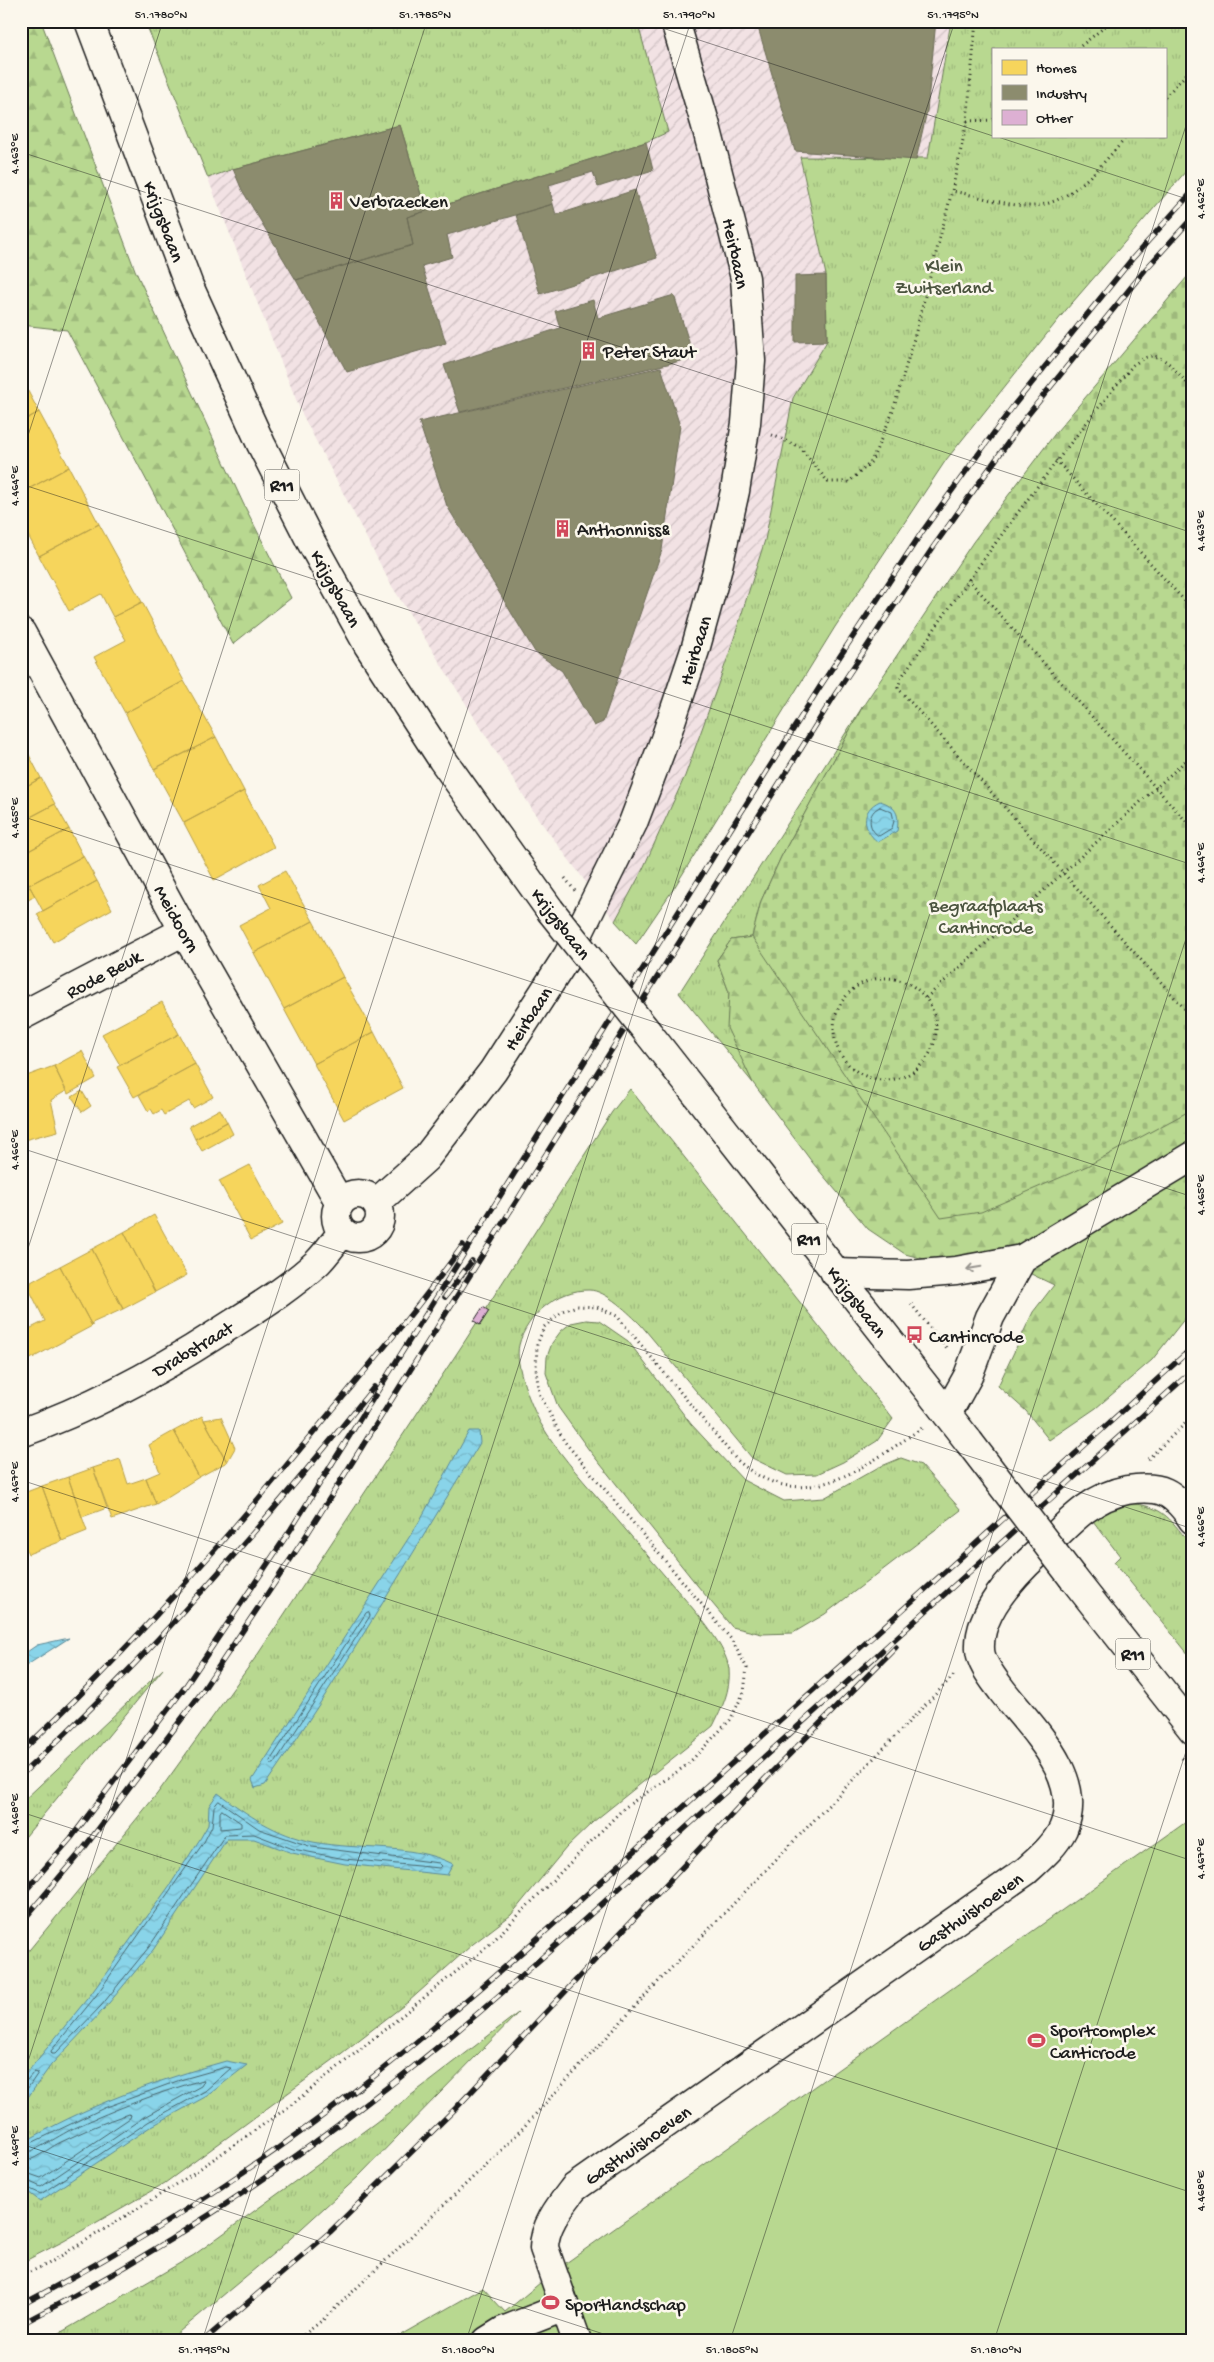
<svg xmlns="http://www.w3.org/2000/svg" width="1214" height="2362" viewBox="0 0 1214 2362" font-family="'Gochi Hand',sans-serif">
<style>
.industrial{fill:url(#industrial-furrows)}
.grass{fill:url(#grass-tufts);stroke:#6a7a56;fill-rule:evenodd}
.forest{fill:url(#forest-firs);stroke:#6a7a56}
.cemetery{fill:url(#cemetery-stones);stroke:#6a7a56}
.garden{fill:#b8d890;stroke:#6a7a56}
.water{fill:url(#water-waves);stroke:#5d8a97}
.homes{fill:#f6d55c;stroke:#b59e49}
.industry{fill:#8c8c6e;stroke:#6a6a55}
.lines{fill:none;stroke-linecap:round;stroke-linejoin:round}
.shore{stroke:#48666e;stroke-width:1}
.building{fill:#ddb0d3;stroke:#1c1c1c}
.minor-casing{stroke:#1c1c1c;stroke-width:31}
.major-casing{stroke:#1c1c1c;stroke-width:31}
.path{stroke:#1c1c1c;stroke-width:3;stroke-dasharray:1 4;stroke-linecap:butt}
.minor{stroke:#fbf7ec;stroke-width:28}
.major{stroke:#fbf7ec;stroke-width:28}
.rail-casing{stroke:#1c1c1c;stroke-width:5.5}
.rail{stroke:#fbf7ec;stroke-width:4;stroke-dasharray:11;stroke-linecap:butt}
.major-bridge-casing{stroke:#1c1c1c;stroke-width:31;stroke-linecap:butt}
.path-bridge{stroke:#1c1c1c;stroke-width:3;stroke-dasharray:1 4;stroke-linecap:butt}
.major-bridge{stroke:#fbf7ec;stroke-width:28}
.oneway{stroke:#97948e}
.ticks{fill:none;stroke:#1c1c1c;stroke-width:1;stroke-opacity:0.45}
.labels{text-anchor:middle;stroke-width:5;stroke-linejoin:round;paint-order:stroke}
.shield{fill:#fbf7ec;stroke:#5f5e5a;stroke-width:1}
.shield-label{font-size:18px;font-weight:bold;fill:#1c1c1c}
.poi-label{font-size:19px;fill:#1c1c1c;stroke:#fbf7ec;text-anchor:start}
.street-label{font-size:19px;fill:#1c1c1c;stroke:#fbf7ec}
.park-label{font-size:19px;fill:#4b543f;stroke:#fbf7ec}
.neatline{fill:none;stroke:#1c1c1c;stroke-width:2}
.ticks-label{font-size:12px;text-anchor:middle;fill:#1c1c1c}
</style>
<defs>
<pattern id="industrial-furrows" width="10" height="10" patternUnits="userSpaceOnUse" patternTransform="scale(1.25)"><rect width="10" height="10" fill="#f2e2e4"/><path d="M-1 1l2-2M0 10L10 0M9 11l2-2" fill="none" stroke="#cfc1c3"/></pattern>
<pattern id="grass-tufts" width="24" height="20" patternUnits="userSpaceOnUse" patternTransform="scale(1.25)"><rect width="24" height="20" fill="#b8d890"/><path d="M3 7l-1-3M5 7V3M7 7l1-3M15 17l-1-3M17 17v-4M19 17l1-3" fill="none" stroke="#9eb97c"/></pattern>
<pattern id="forest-firs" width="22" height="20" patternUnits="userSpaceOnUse" patternTransform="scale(1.25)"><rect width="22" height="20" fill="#b8d890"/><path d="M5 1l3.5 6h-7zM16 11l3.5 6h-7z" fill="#9eb97c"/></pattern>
<pattern id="cemetery-stones" width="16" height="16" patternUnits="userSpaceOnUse" patternTransform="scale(1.25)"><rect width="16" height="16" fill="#b8d890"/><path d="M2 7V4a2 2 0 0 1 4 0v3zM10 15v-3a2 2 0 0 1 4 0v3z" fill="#9eb97c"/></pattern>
<pattern id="water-waves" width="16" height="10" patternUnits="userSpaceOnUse" patternTransform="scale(1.25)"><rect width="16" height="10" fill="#89d4e9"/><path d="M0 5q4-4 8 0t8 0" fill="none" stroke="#76b5c7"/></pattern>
</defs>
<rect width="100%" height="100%" fill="#fbf7ec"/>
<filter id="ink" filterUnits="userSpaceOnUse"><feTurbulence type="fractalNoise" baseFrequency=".02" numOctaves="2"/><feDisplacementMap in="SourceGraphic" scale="10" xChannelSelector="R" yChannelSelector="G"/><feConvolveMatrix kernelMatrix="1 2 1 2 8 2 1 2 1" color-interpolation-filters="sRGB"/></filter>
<g filter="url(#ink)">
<path class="industrial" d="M145,21H951L928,158H800L826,275L827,341L793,398L765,540L729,654L685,776L641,873L615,921L537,817L390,583L301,412Z"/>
<path class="grass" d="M145,21H637L668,132L646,142L426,211L400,125L233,169L208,178Z
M951,21H1193V163L1066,310L946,460L835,627L674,888L636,944L615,921L641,873L685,776L729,654L765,540L793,398L827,341L826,275L800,157L928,158ZM993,49H1165V136H993Z
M863,706L781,857L761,901L752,937L731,940L717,960L729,992L728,1028L753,1083L679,993Z
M630,1089L893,1419L877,1441L843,1462L817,1474L787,1475L752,1458L641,1325C630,1314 606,1290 589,1290C558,1289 526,1316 519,1345C514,1364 531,1406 541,1424C557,1451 578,1475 599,1499C623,1526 646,1554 670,1582C687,1602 726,1643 729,1669C731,1690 722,1708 713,1726L593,1822L566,1848L511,1915L473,1944L408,2002L333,2060L165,2183L64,2241L21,2263V1960L157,1794L258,1654L463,1344L612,1112Z
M586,1320L599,1321L628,1341L691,1424L743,1480L784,1501L824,1498L877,1468L901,1458L921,1465L961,1510L825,1614L793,1633L762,1634L732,1627L697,1585L589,1450L558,1407L546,1373L547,1357L552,1343L561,1331L571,1323Z
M1128,1503C1165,1506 1171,1520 1193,1548V1660L1114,1562L1120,1556L1093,1521L1108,1507Z
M163,1669L21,1842V1803Z
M518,2013L358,2177L280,2248L168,2341H46L194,2255L375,2123Z"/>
<path class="forest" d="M21,21H41L135,270L243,503L291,598L233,644L67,330L21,325Z
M752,937L1193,1085V1308L1152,1360L1096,1408L1049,1440L1026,1411L998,1386L1033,1312L1054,1285L1000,1259L951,1266L905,1254L868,1229L812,1162L753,1083L727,1028L729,992L717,960L731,940Z"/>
<path class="cemetery" d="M1193,270V1109L1087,1166L981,1212L941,1218L752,937L761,901L781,857L863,706L973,542L1057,431Z"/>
<path class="garden" d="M1193,1817V2341H390L483,2288L505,2312L552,2273Z"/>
<path class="water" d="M880,801C896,806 900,814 897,831L878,842C862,830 860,810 880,801Z
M469,1431H479L480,1443C409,1558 342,1675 265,1785L255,1788L252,1780L261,1766L419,1522Z
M69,1638L21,1669V1656L37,1645Z
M218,1793C248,1815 276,1835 313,1842C358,1851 411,1843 453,1864L447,1875L345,1864L292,1853L254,1839H227L153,1950L104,2009L51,2065L21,2107V2080L91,1994L170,1885L200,1839L208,1825L209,1806Z
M226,2061L247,2065L207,2096L150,2127L40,2201L21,2187V2144C85,2106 155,2081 226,2061Z"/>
<path class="homes" d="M21,378L39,412L21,422Z
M39,412L69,467L21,493V422Z
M69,467L99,524L39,556L21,522V493Z
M99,524L142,602L113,617L101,594L69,611L39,556Z
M142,602L184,681L125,713L94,657L126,640L113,617Z
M184,681L216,737L154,769L125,713Z
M216,737L244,791L184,823L154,769Z
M21,740L28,753L21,757Z
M28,753L41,778L21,789V757Z
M41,778L55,804L21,822V789Z
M244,791L274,847L214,880L184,823Z
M55,804L69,829L21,855V822Z
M69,829L83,856L29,885L21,870V855Z
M83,856L97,881L43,911L29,885Z
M285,871L313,921L254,953L239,925L271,908L259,885Z
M97,881L112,909L53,942L37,914Z
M30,887L35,896L25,902L21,891Z
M313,921L343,977L284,1009L254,953Z
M21,942L28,955L21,959Z
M343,977L374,1032L314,1064L284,1009Z
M162,1002L179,1034L120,1065L102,1034Z
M374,1032L403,1088L344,1120L314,1064Z
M179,1034L195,1064L134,1097L117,1067Z
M82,1051L96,1078L68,1094L54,1066Z
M195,1064L213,1097L193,1108L189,1101L164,1115L161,1110L154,1114L151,1109L148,1111L139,1095Z
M54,1066L66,1091L51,1100L58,1131L24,1140L21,1129V1078Z
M82,1091L91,1106L82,1112L72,1097Z
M220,1109L227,1122L195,1139L189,1126Z
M227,1122L233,1134L202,1151L195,1139Z
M250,1165L282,1224L251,1240L219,1181Z
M154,1215L187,1275L155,1292L124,1232Z
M124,1232L155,1292L123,1309L92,1249Z
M92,1249L123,1309L92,1323V1326L60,1266Z
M60,1266L92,1326L21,1364V1333L45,1321L30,1291L31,1282Z
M202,1416L227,1462L199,1477L174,1431Z
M221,1417L235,1448L227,1462L204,1420Z
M174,1431L199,1477L156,1504L146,1478L160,1472L149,1445Z
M120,1459L128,1484L146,1478L156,1504L112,1519L93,1468Z
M93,1468L107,1508L82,1517L68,1477Z
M68,1477L87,1531L62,1541L42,1486Z
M42,1486L62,1541L28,1554L21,1536L27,1532L21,1515L28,1512L21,1494Z"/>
<path class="industry" d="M756,21H936L927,111L916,160L795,151Z
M400,125L426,211L407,217L413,245L296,280L242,190L233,169Z
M646,142L653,170L598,187L593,172L549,185L553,204L447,235L452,257L422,266L446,343L347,372L296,280L413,245L407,217Z
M635,190L657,258L540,294L516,215L553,204L556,215Z
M826,275L827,341L795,342V276Z
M674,295L689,342V359L460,412L444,365L560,328L555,311L593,300L598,318Z
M661,367L680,426L662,550L603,722L594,726L562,671L535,652L447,506L419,422Z"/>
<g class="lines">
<path class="shore" d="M880,807L892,812L894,821L892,828L879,836C867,829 867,812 880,807Z
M369,1612L370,1616L274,1764H271L270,1761L366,1613Z
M219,1801L259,1829L312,1847L439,1863L442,1866L439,1868L345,1859L293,1849L254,1834L225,1835L149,1947L101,2006L55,2054H52L51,2051L95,1997L204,1842L212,1826L214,1807Z
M222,1810L241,1823V1827L220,1829V1813Z
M21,2083L26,2081L34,2072L38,2073L21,2098
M21,2148L104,2108L180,2080L226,2067L231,2068L205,2091L148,2122L41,2194L21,2185
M21,2154C32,2154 63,2133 76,2127C116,2109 159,2092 202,2080L204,2081L201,2086L144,2117L41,2187L21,2178
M21,2162C35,2161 47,2149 59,2143C82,2132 104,2122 128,2114L131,2115L130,2118L41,2178L21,2171"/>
</g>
<path class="building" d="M483,1307L489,1311L480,1325L474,1321Z"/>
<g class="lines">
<defs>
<path id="minor" d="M21,632L184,931L340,1203
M21,1016L184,931
M336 1216a22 22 0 1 1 44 0a22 22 0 1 1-44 0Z
M376,1203L426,1158L493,1071L568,955L633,823L665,739L695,650L717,571L735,491L746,423L751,361L745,278L706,126L675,21
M835,1273L908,1275L956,1271L1022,1259L1193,1156
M947,1414L968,1376L990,1317L1022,1259
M21,1433C91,1408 156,1373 218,1333C252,1311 288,1290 318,1262C327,1253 334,1242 342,1233
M487,2341L503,2331L564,2307
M577,2341L544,2248C544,2225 561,2205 574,2188L1026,1871C1039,1859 1055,1846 1063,1829C1085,1778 1032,1729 1003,1692C995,1681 980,1663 980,1649C978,1612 1014,1575 1039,1552C1065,1527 1089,1497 1127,1490C1161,1485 1173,1491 1193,1520"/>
<path id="major" d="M89,21L189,286L261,444L310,540L368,645L442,759L550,910
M649,1034L969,1442
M1073,1578L1193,1730"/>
</defs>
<use href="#minor" class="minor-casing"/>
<use href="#major" class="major-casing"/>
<path class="path" d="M976,21L967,121L952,191C975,195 1004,205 1027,206C1070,208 1101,164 1128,136
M1077,49L1112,21
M1165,97L1193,67
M967,121L993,120
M1193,390C1182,379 1165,351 1147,357C1142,358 1137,363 1133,365C1050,466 974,570 901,678L898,688L1193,1018
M772,435L800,447L828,482H849L871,462L892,414L915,335L952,191
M1056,460L1193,610
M968,579L1193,829
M834 1029a51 51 0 1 1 102 0a51 51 0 1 1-102 0Z
M926,998L1193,754
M911,1304L948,1350
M1148,1459L1193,1416
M1182,1758L1193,1772
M21,2276L48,2264L182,2181L290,2106L488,1946L624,1808L687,1765L730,1720L744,1692L747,1668L731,1639L564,1441L539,1393L536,1368L537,1345L544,1327L562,1311L577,1306L597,1307L617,1316L735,1458C801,1520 862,1468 922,1428
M296,2341L325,2318L507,2145L658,1982L956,1673"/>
<use href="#minor" class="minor"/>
<use href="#major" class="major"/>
<defs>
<path id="rail" d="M445,1297L472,1261
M21,1752C131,1649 229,1536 324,1420C371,1363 420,1306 463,1245
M21,1775C150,1657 264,1524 374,1387
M21,1896L71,1838L185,1687L291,1529L821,685L922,532L1014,405L1132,259L1193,191
M21,1923L84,1848L199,1696L304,1539L836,693L934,546L1027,416L1145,270L1193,217
M21,2305C138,2244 251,2172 355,2091C475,1998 587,1894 700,1792C865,1644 1029,1496 1193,1347
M21,2324C143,2261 259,2187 367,2103C488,2011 599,1906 712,1804C872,1659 1033,1515 1193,1370
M203,2341L330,2232L456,2108L765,1779L896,1647"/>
</defs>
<use href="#rail" class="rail-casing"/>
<use href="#rail" class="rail"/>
<defs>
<path id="major-bridge" d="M550,910L649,1034
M969,1442L1073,1578"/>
</defs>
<use href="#major-bridge" class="major-bridge-casing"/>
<path class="path-bridge" d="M565,878L575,891"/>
<use href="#major-bridge" class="major-bridge"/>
</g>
<defs><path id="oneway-shaft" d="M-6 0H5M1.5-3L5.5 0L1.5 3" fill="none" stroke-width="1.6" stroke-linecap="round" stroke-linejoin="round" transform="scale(1.25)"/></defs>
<use class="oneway" href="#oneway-shaft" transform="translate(974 1268) rotate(170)"/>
</g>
<path class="ticks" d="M641,21L993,136M995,136L1193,201M21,152L1193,533M21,457L163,21M21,484L1193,865M21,816L1193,1197M21,1148L1193,1529M21,1270L427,21M21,1480L1193,1861M21,1812L1193,2193M21,2083L691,21M21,2144L625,2341M202,2341L955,21M466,2341L1193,104M730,2341L1193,917M994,2341L1193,1730"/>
<defs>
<symbol id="building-bare" viewBox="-9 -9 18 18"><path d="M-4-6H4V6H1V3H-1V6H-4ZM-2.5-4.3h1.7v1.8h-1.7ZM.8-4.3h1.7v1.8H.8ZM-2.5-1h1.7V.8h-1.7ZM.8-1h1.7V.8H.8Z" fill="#d1495b" stroke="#fbf7ec" stroke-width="2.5" paint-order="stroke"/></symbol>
<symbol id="bus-bare" viewBox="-9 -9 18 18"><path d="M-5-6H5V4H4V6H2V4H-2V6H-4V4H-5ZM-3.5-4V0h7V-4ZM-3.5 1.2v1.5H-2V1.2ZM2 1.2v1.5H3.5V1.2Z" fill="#d1495b" stroke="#fbf7ec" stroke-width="2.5" paint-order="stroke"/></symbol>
<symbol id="stadium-bare" viewBox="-9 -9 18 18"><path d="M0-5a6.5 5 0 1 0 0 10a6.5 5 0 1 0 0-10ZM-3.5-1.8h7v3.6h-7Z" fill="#d1495b" stroke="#fbf7ec" stroke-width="2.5" paint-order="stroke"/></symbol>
</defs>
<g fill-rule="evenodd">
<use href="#building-bare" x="324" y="188" width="25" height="25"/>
<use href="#building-bare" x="576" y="338" width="25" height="25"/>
<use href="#building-bare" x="550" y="516" width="25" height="25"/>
<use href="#bus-bare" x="902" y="1322" width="25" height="25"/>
<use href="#stadium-bare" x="1024" y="2028" width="25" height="25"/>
<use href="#stadium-bare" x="538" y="2290" width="25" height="25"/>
</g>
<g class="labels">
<g class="shield">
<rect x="264.5" y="469.5" width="35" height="31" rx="4"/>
<rect x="791.5" y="1223.5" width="35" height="31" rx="4"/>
<rect x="1115.5" y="1638.5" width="35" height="31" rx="4"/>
</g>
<g class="shield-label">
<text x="282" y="491">R11</text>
<text x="809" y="1245">R11</text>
<text x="1133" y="1660">R11</text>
</g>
<g class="poi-label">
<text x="350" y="207">Verbraecken</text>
<text x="603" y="357">Peter Staut</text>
<text x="577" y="535">Anthonniss&amp;</text>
<text x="929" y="1342">Cantincrode</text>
<text x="1050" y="2036">Sportcomplex<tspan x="1050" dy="22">Canticrode</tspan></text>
<text x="565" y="2310">Sportlandschap</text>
</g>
<g class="street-label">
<text transform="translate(165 221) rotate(69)" y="7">Krijgsbaan</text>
<text transform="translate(737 253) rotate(78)" y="7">Heirbaan</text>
<text transform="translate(337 588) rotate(61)" y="7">Krijgsbaan</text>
<text transform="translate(694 650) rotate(-73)" y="7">Heirbaan</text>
<text transform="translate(178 918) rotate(61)" y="7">Meidoorn</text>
<text transform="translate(562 923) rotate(52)" y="7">Krijgsbaan</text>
<text transform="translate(103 973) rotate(-28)" y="7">Rode Beuk</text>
<text transform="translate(527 1018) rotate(-57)" y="7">Heirbaan</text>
<text transform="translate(858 1301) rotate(52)" y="7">Krijgsbaan</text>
<text transform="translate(192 1348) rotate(-31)" y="7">Drabstraat</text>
<text transform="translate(969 1911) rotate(-35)" y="7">Gasthuishoeven</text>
<text transform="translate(637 2144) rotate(-35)" y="7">Gasthuishoeven</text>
</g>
<g class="park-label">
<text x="944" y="271">Klein<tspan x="944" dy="22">Zwitserland</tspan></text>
<text x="986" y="911">Begraafplaats<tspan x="986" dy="22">Cantincrode</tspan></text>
</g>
</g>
<rect width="1214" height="2362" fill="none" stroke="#fbf7ec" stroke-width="55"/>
<rect x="992" y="48" width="175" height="90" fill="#fbf7ec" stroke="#a29f99"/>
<rect x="1002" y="60" width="25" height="15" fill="#f6d55c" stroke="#a29f99"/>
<text x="1036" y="72" font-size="15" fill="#1c1c1c">Homes</text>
<rect x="1002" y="85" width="25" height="15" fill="#8c8c6e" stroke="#a29f99"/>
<text x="1036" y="98" font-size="15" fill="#1c1c1c">Industry</text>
<rect x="1002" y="110" width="25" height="15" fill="#ddb0d3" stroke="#a29f99"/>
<text x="1036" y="122" font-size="15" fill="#1c1c1c">Other</text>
<rect x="28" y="28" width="1158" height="2306" class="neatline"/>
<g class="ticks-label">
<text x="161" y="18">51.1780°N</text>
<text x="425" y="18">51.1785°N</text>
<text x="689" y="18">51.1790°N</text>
<text x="953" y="18">51.1795°N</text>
<text transform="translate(14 154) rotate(-90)" y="4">4.463°E</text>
<text transform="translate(1200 199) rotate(-90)" y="4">4.462°E</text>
<text transform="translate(14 486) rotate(-90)" y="4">4.464°E</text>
<text transform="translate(1200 531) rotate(-90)" y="4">4.463°E</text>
<text transform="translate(14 818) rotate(-90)" y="4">4.465°E</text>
<text transform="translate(1200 863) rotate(-90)" y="4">4.464°E</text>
<text transform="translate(14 1150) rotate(-90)" y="4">4.466°E</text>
<text transform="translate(1200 1195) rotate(-90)" y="4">4.465°E</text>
<text transform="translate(14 1482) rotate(-90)" y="4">4.467°E</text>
<text transform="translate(1200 1527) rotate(-90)" y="4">4.466°E</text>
<text transform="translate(14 1814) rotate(-90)" y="4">4.468°E</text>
<text transform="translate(1200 1859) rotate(-90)" y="4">4.467°E</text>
<text transform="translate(14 2146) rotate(-90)" y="4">4.469°E</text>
<text transform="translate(1200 2191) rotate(-90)" y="4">4.468°E</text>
<text x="204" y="2353">51.1795°N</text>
<text x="468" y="2353">51.1800°N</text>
<text x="732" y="2353">51.1805°N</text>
<text x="996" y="2353">51.1810°N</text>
</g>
</svg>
